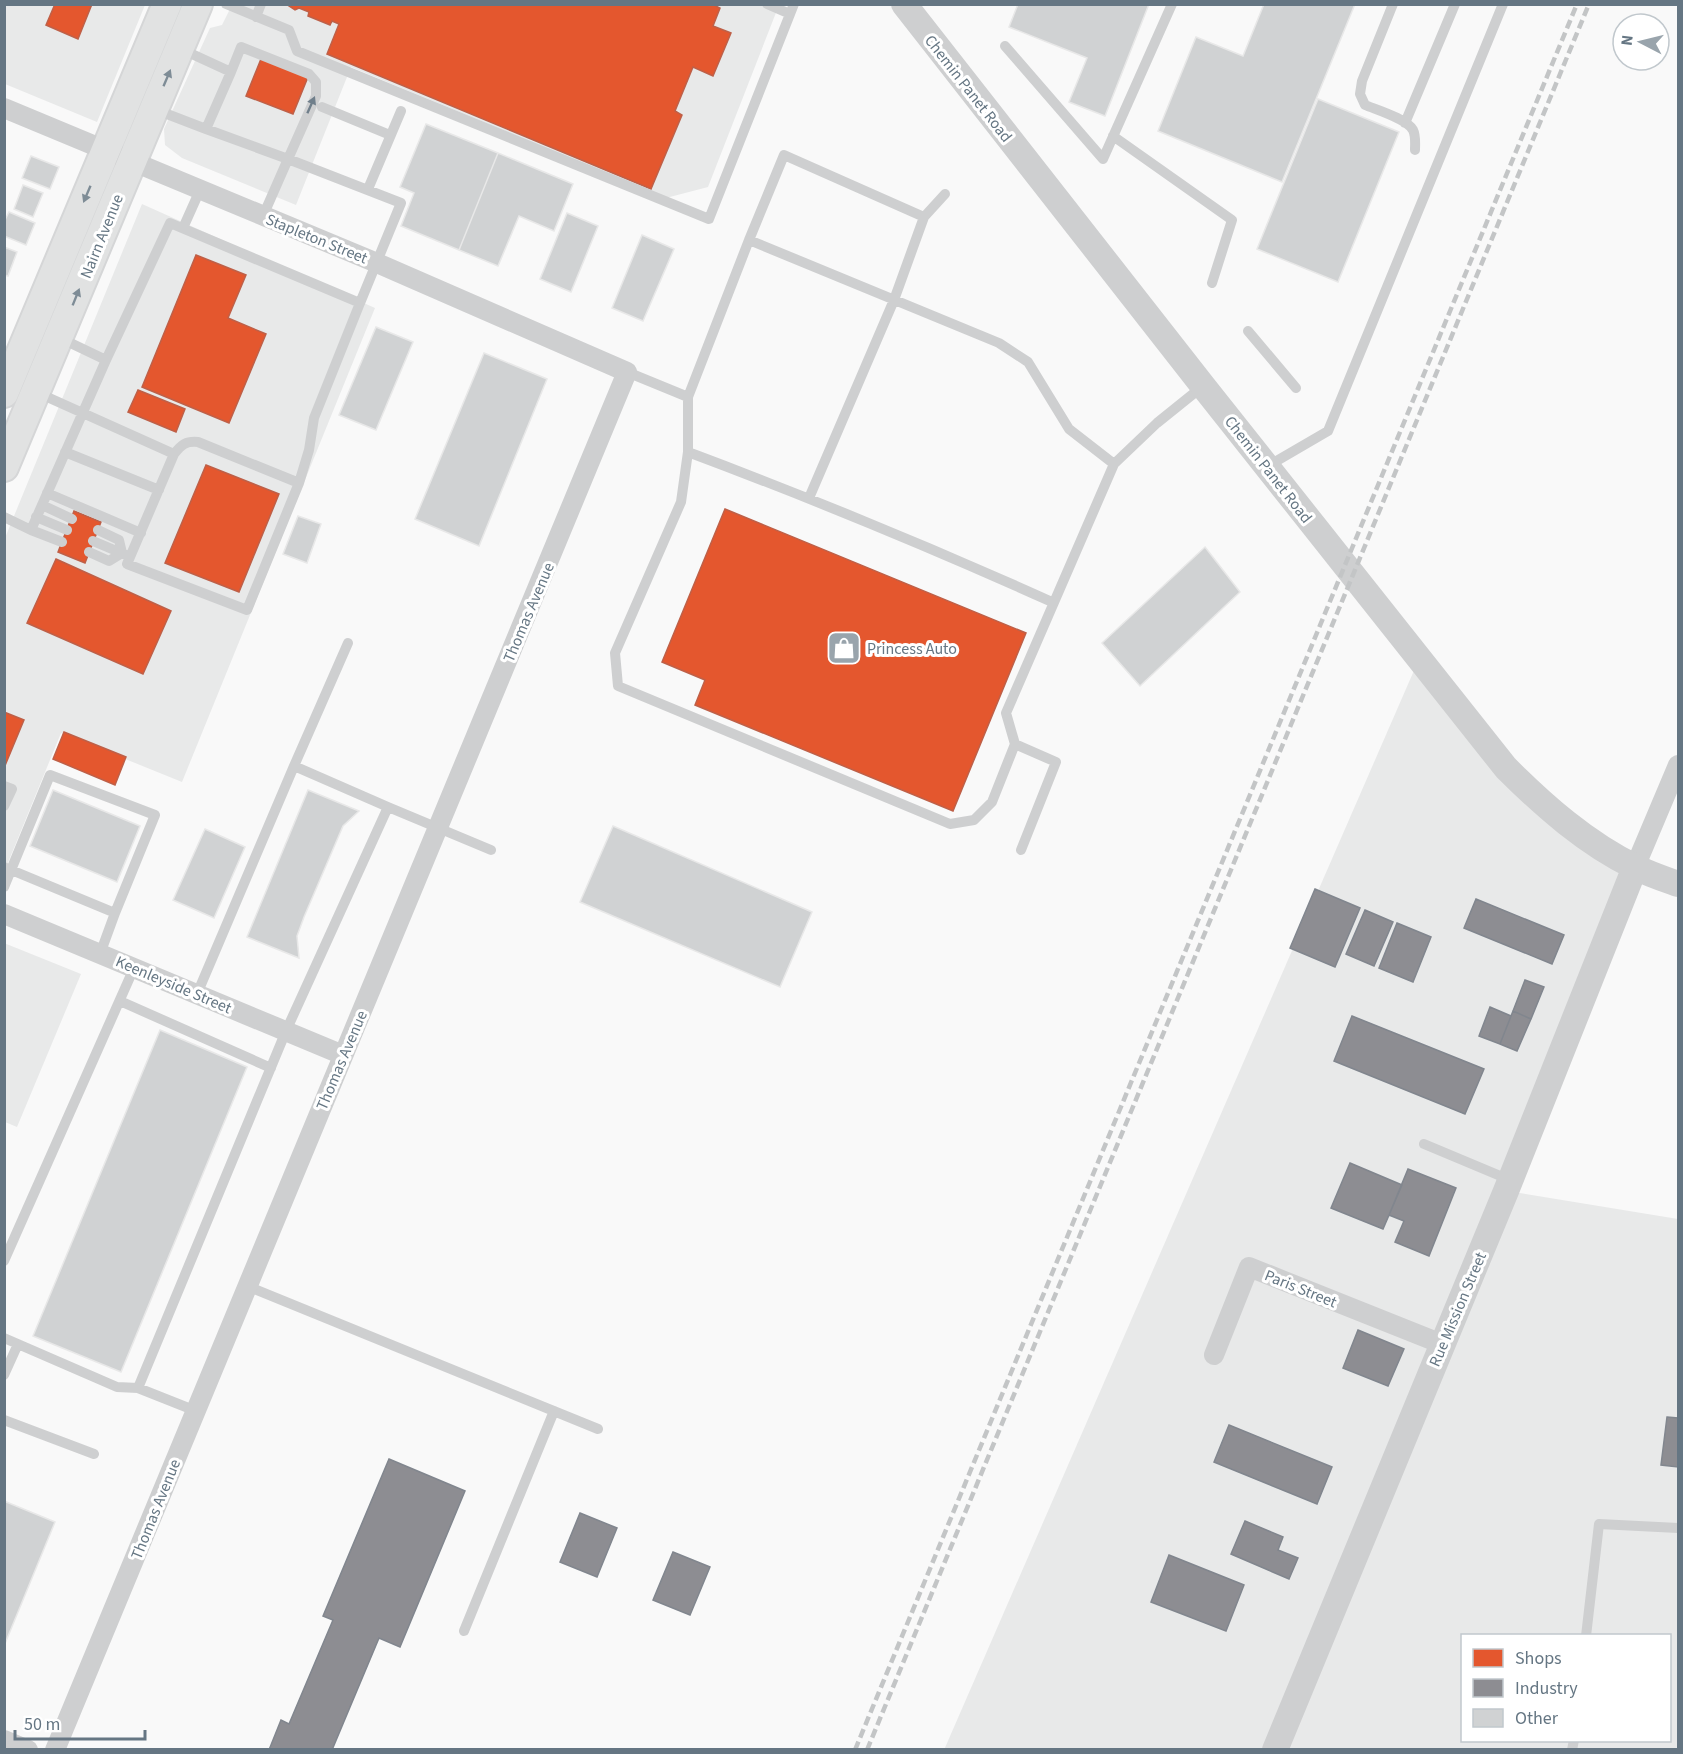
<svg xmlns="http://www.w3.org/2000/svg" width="1683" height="1754" viewBox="0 0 1683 1754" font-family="'Source Sans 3',sans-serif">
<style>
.built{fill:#e8e9e9;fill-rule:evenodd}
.shops{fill:#e4572e;stroke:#be6048;stroke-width:1.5}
.industry{fill:#8d8d92;stroke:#81868e;stroke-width:1.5}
.building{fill:#d0d2d3;stroke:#e8e8e8;stroke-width:1.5}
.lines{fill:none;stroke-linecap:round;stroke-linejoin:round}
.secondary-casing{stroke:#d5d6d7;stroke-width:32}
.service{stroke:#cecfd0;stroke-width:10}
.minor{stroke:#cecfd0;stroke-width:20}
.tertiary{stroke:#cecfd0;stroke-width:26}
.secondary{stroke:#e1e2e2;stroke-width:28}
.rail{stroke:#c3c5c6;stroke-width:4.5;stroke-dasharray:9 4.5;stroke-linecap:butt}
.oneway{fill:#7e8c96}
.oneway2{fill:#707f8b}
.labels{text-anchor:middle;stroke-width:6;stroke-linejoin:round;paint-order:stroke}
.street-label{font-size:16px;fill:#657683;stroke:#fff}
.poi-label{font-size:16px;fill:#657683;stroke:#fff;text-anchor:start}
</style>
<rect width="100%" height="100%" fill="#f9f9f9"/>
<path class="built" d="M4,5H145L97,122L5,84Z
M232,5H779L708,187L666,198L351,67L296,205L182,158L165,145L164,129L210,28L222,25Z
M142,204L375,308L182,782L61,733L5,870V538Z
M1419,659L1477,732L1635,867L1507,1191L1678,1219V1749L944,1750ZM1462,1636H1670V1740H1462Z
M4,943L81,974L17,1127L5,1122Z"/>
<path class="shops" d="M55,4H92L78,39L46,25Z
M286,4H712L720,8L713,26L731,33L713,76L693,67L675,111L682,115L651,189L327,54L339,24L332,21L330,25L308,16L309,12L299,8L295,10Z
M261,59L308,77L293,114L246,96Z
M196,255L246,275L228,318L266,334L229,423L142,387Z
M138,390L185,409L176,432L128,412Z
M206,465L279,494L239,592L165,563Z
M725,509L1026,633L953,811L695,705L705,680L662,662Z
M74,511L101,522L85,563L58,552Z
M56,559L171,611L143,674L27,623Z
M4,712L24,720L4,768Z
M64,732L126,757L115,785L53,759Z"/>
<path class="industry" d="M1315,889L1360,908L1335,967L1290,948Z
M1476,899L1564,935L1552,964L1464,928Z
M1365,910L1393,922L1374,966L1346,954Z
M1397,923L1431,937L1413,982L1379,968Z
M1525,980L1544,987L1531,1019L1513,1011Z
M1490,1007L1511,1016L1500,1044L1479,1036Z
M1513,1011L1531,1019L1517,1051L1500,1044Z
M1352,1016L1484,1069L1465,1114L1334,1061Z
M1350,1163L1402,1185L1383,1229L1331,1208Z
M1408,1169L1456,1188L1429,1256L1395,1242L1404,1221L1389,1215Z
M1358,1330L1404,1349L1388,1386L1343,1368Z
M1667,1417L1678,1418V1467L1661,1465Z
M1229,1425L1332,1467L1317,1504L1214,1462Z
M389,1459L465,1491L400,1647L379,1638L332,1750H269L281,1720L289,1724L333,1620L323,1616Z
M580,1513L617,1528L597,1577L560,1562Z
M1245,1521L1283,1537L1278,1550L1298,1558L1289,1579L1231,1554Z
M673,1552L710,1567L690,1615L653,1600Z
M1169,1555L1244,1585L1226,1631L1151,1602Z"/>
<path class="building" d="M1018,4H1149L1105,116L1069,102L1087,58L1009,27Z
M1264,4H1355L1282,182L1158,131L1196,37L1243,56Z
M1318,99L1399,132L1338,282L1257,249Z
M426,124L498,153L459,250L401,226L414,193L400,187Z
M498,153L573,184L554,231L519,216L498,266L459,250Z
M31,156L59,167L50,189L22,178Z
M23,185L43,193L33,217L14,209Z
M9,212L35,223L26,245L4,236V222Z
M567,213L598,226L571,292L540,279Z
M642,235L674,249L643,321L612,308Z
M4,247L17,252L8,276L4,275Z
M376,327L413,342L376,430L339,415Z
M484,353L547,379L479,546L415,519Z
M298,516L321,524L307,563L283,554Z
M1205,547L1240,592L1140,686L1102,643Z
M53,790L140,826L117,882L30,846Z
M308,790L359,811L343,826L304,917L297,936L299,958L247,937Z
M613,826L812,912L780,987L580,902Z
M205,829L245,847L214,918L173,900Z
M160,1030L247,1067L121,1372L33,1336Z
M4,1501L55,1522L4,1646Z"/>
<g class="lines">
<defs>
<path id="secondary" d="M4,393L167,4
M4,467L198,4"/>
</defs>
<use href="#secondary" class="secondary-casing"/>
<path class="service" d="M226,4L289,30L297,51L709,219L794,4
M767,4L790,14
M1393,4L1362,81L1360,94L1365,105C1377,110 1407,119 1413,130C1416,136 1415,144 1415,150
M256,17L261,4
M1005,46L1103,159L1172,4
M231,72L241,47L309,74L316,82V96L288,159L401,203L360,303
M322,107L390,135
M154,109L206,129L231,72L181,49
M1405,123L1455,4
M206,129L288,159L263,216
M1113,136L1232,220L1212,283
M368,189L401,111
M924,217L945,194
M183,228L200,190
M749,240L688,397V452L681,502L615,653L618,686L950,824L974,820L992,802L1015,744L1056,762L1021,850
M1248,331L1296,388
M60,338L106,360
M627,372L688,397
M36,392L174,454L127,564L247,610L299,483L198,442C186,441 182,444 174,454
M65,452L159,490
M688,452C811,498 932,548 1052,602
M1268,466L1328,431L1503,4
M47,493L141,533
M809,498L894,300L924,217L784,155L749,240L999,343L1028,362L1069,429L1114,464L1157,423L1203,386
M42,505L72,519
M4,517L31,530L106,360L170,223L360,303L314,418L309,450L299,483
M36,517L67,530
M31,530L62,542
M93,541L126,555
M89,552L109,561L122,553L119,540L98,530
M1015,744L1006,713L1114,464
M294,766L348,643
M4,786L12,789L4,806
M4,867L115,913L100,954
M4,887L50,775L155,815L115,913
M197,994L294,766L388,807
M120,1001L271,1068
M1424,1144L1510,1180
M4,1261L134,968
M247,1286L598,1429
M4,1338L117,1387L138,1388L196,1411
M4,1375L18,1344
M138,1388L286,1031L388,807L491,850
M4,1420L94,1454
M464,1631L554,1411
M1586,1636L1599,1524L1678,1528
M1572,1750L1574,1740"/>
<path class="minor" d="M4,108L377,263L627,372L55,1750
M1635,867L1678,765
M4,914L343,1055
M1214,1355L1249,1267L1442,1344
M4,1740L28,1750"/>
<path class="tertiary" d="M904,4L1203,386L1506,768C1544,806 1586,843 1635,867C1649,874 1664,879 1678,884
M1275,1750L1506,1191L1635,867"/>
<use href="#secondary" class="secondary"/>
<path class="rail" d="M855,1750L1577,4
M867,1750L1589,4"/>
</g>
<defs><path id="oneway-solid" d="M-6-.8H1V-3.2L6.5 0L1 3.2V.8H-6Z" transform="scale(1.5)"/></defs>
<g class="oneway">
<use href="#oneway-solid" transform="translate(167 78) rotate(-67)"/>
<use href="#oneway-solid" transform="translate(87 194) rotate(113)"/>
<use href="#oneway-solid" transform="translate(76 297) rotate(-68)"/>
</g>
<use class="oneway2" href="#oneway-solid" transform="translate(311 105) rotate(-66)"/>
<defs>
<symbol id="shop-square" viewBox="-11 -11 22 22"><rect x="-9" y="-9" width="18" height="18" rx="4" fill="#99a4ac" stroke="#fff"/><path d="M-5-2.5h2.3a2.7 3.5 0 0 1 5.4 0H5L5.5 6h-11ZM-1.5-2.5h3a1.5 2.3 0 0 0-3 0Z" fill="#fff"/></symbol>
</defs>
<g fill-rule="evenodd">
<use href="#shop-square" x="825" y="629" width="38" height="38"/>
</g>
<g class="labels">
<g class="street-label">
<text transform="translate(969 88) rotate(52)" y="6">Chemin Panet Road</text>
<text transform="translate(101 236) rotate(-68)" y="6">Nairn Avenue</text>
<text transform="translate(317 238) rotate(22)" y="6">Stapleton Street</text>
<text transform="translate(1269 469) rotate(52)" y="6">Chemin Panet Road</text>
<text transform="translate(528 612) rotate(-67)" y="6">Thomas Avenue</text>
<text transform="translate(174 984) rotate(23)" y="6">Keenleyside Street</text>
<text transform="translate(341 1060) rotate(-67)" y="6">Thomas Avenue</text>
<text transform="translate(1301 1288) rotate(22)" y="6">Paris Street</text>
<text transform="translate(1457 1309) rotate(-67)" y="6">Rue Mission Street</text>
<text transform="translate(155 1509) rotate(-68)" y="6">Thomas Avenue</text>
</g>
<g class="poi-label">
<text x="867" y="654">Princess Auto</text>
</g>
</g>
<rect width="1683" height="1754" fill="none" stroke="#657683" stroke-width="12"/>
<rect x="1461" y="1634" width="210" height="108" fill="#ffffff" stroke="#c1c8cd" stroke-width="1.5"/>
<rect x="1473" y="1649" width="30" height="18" fill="#e4572e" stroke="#c1c8cd" stroke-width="1.5"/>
<text x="1515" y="1664" font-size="18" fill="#657683">Shops</text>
<rect x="1473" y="1679" width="30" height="18" fill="#8d8d92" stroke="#c1c8cd" stroke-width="1.5"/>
<text x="1515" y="1694" font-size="18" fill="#657683">Industry</text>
<rect x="1473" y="1709" width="30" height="18" fill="#d0d2d3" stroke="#c1c8cd" stroke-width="1.5"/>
<text x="1515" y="1724" font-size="18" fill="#657683">Other</text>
<g transform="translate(1641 42) rotate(277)"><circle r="28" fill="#ffffff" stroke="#c1c8cd" stroke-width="1.5"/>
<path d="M0-4.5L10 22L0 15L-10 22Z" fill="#99a4ac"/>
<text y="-9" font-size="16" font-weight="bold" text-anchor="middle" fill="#657683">N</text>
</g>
<path d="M15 1730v9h130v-9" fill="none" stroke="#657683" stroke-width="3"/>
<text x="24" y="1730" font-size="18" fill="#657683" stroke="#ffffff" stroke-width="4.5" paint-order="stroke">50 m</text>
</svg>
